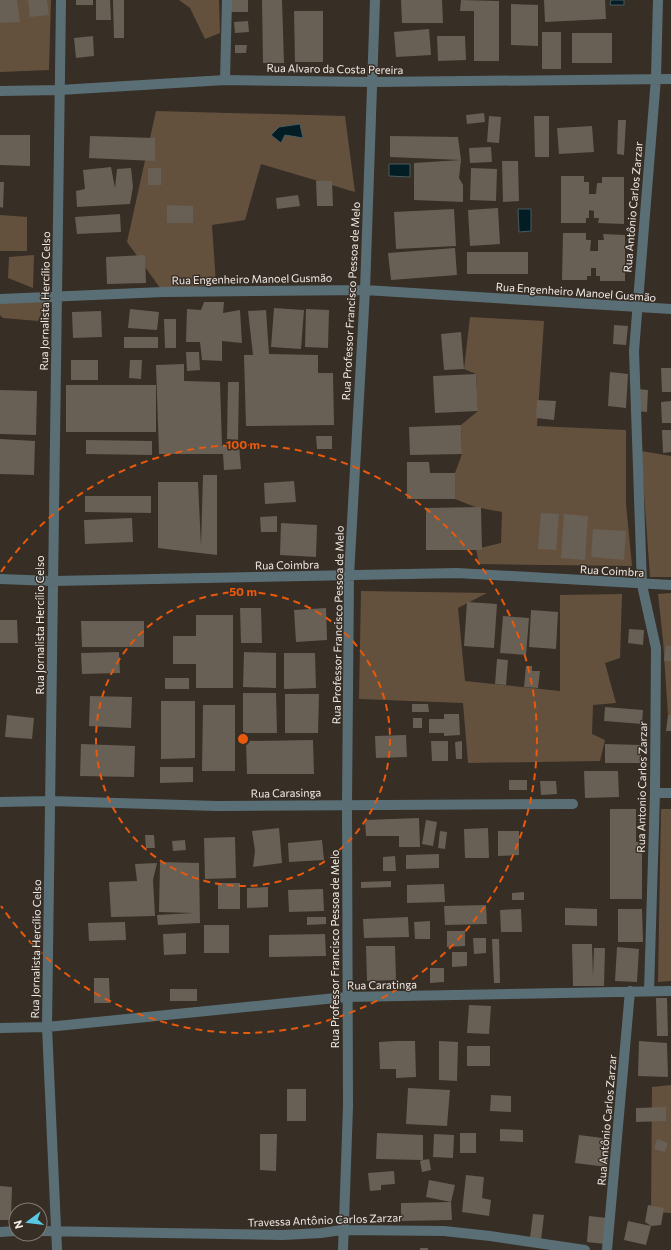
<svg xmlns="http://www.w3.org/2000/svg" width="671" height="1250" viewBox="0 0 671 1250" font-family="Commissioner,sans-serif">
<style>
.green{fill:#64513d}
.water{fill:#021d24;stroke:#4a5b5e}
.building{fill:#685f55}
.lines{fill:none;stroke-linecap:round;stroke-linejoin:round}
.lane{stroke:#5a6f75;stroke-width:10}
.street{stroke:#5a6f75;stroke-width:10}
.ring{fill:none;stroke:#e8590c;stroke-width:2;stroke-dasharray:7 5}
.labels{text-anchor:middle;stroke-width:3;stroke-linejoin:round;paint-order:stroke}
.street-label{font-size:11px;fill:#f1ebe6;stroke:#372e26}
.centre{fill:#e8590c;stroke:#372e26;stroke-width:2}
.ring-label{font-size:12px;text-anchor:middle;font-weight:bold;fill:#e8590c;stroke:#372e26;stroke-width:3;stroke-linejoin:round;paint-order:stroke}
</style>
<rect width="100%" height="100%" fill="#372e26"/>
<path class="green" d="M0,0H51L49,70L0,72Z
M179,0H219L220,33L205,39L190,8Z
M156,111L345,116L355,192L261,164L245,220L212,225L216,284L163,292L127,242Z
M0,215L27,217V251H0Z
M34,255L33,288L8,278L9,257Z
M0,299L47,300L38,321L3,318L0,315Z
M470,317L544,321L537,426L626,430V504L632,566L479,564L476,549L501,543L502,512L475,507L455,499V473L462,454L461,425L478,411L476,374L464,369Z
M641,451L671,456V577H650Z
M361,591L487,593L458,608L465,681L560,691V595L622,594L620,658L605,663L616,703L593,705L592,734L605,740L600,761L468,763L463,703L359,699Z
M671,593V715H668L663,640L658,594Z
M661,809H671V981L658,982Z
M671,1085V1213L651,1212L652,1087Z"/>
<path class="water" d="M611,0H624V5H610Z
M300,124L303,138L285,135L281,143L271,135L279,127Z
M389,164H410V177L389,176Z
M518,209H531V231L519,232Z"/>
<path class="building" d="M0,0H17L20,22L0,23Z
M28,0H47L49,15L30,17Z
M76,0H93V5H76Z
M96,0H110L111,20H96Z
M113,0H124V38H114Z
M231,0H248V12H231Z
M262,0H282L284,63H263Z
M401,0H442L443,23H402Z
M461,0L499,1V61H474V11H460Z
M544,0H605L606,19L545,22Z
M511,4L538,5V46L511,45Z
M294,11H323V62H295Z
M248,21L249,32L235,33L234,22Z
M429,29L431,55L396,57L394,32Z
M542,32H561V69H542Z
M572,33H612V63H572Z
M93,36L94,56L76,58L74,38Z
M437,36H465L466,60L438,61Z
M235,45H247L246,53H235Z
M484,113L485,122L467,124L466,115Z
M489,116L501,117L499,143L487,142Z
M534,116H549V157H535Z
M618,120H626L624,155L617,154Z
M592,126L594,152L559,154L557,128Z
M0,135H30V166L0,165Z
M90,136L155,138V161L89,158Z
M390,136L458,137L461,160L390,157Z
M491,147L492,162L470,163L469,148Z
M461,160L459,178L463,185V202L414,200V163Z
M502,161H518L519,201L503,202Z
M111,167L115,188L117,169L131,168L133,187L130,204L77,207L76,191L85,189L83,170Z
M148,168H161V185H148Z
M471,168L497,169L496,201L470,200Z
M561,176H584V182H589V194H596L597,183H602V177H624V224L598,223L599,218H594V211L589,210V218H586V223H561Z
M316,181H332L333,206H317Z
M0,182H4L3,208L0,207Z
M298,195L300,206L277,209L276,198Z
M167,205L193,206V223H167Z
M498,208L500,244L470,246L468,210Z
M454,209L456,246L396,249L394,212Z
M120,214L121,232L77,234L75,217Z
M563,233H586V240H591L590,251H598V240H604L603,234L625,235V281H600V276H596V268H591V276H587V280H562Z
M455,248L457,275L391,280L388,253Z
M467,252H528V274H467Z
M145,255L146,283L107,284L106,257Z
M204,302H224L223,313L240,310L242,343L222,341V361L202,360L200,342H186L187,309L201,310Z
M274,308L304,310L301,349L271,347Z
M130,309L159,312L157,330L128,328Z
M306,309L329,310L328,348L305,347Z
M266,310L269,354L318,355V373H333L334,425L246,426L244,355H253L248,311Z
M101,311L102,337L73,338L72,312Z
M164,319H176V348H165Z
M614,325L628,326L626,345L613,344Z
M461,332L464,369L444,370L441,334Z
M124,337H158V348H124Z
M186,352H199L200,370L187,371Z
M71,360H98V380H71Z
M130,360H142L141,379L129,378Z
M184,364V381L220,382L222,446L239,445L241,469L224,470L223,454H159L156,365Z
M661,368H671V392H662Z
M610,372L628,374L626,408L608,406Z
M476,374L478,411L435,413L433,376Z
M228,382H239L238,440L227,439Z
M66,385H156V432H66Z
M637,389L648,390L647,412L636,411Z
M0,390L37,391L36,435L0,434Z
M537,400L556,401L554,420L536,418Z
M671,401V423H662L661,402Z
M461,425L462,454L410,455L409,427Z
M662,430H671V452L663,453Z
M316,436H332V449H317Z
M0,439L35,441L34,475L0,474Z
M86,440L152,441V455L86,454Z
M407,462H429L430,473H455V499H407Z
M203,475H217V555L158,548V482H198L201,546Z
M294,481L296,502L265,504L264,483Z
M85,496H151V513L85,512Z
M481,507L482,550H426V508Z
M541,513L559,514L556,550L538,549Z
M564,514L588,516L585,560L561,558Z
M277,516V532H261L260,517Z
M132,518L133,542L85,544L84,520Z
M281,523L317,525L316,557L280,555Z
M593,529L626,531L624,560L591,557Z
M467,602L497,604L494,648L464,646Z
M240,608H261L262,643H241Z
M326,608L327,640L296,642L294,610Z
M531,610L558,612L556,649L529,647Z
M196,615H233V688H196V664H173V636H196Z
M503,616L529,618L526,655L500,653Z
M0,620H17L18,643H0Z
M81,621H144V647H82Z
M629,629L644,630L643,645L628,643Z
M666,646H671V661H664Z
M119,652L120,673L82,674L81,653Z
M244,652L276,653V688L243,687Z
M284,653H315L316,688L284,689Z
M497,659L508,660L506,685L495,684Z
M526,666H532V671H540L538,688L524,687Z
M165,678H189V689H165Z
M243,693H276L277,733H243Z
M285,694H319L318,733H285Z
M90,696L132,697L131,728L89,726Z
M161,701H195V758L161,759Z
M412,704H428L429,712H412Z
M203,705H235V771H202Z
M605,707L643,710L642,724L604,721Z
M444,714H459L460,735L444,736V733H429V719H444Z
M7,715L34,718L32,739L5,737Z
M668,715H671V731H666Z
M413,718H422V728H413Z
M406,735L407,757L376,758L375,736Z
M313,740L314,774H247L246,741Z
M431,741H448V761H432Z
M462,741V759H456L455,742Z
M81,744L135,746L134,777L80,776Z
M605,744L641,745V763H605Z
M160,767H193V782L160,783Z
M584,771H618L619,797L585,798Z
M509,780H527V790H509Z
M540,781H556L557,794L541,795Z
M610,809H636V842H642V899H610Z
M419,818L420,847H399V836H366L365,820Z
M426,820L437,822L433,846L422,844Z
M279,828L282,863L253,867L255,851L252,831Z
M488,828L489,858H465L464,829Z
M440,831L447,832L445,849L438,848Z
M498,831H519V855L498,856Z
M145,835H154L155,848H146Z
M235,837L236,878L205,879L204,838Z
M185,840L186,850L173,851L172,841Z
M322,840L324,860L289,862L288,843Z
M439,854V868L406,869V855Z
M395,856L396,871H383V857Z
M160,862L199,863L200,923L158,925L157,915L193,913L159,912Z
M157,863L153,880L155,916L111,917L109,882L137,881L135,864Z
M391,881V887L361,888V882Z
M218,883H240V909H218Z
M444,884L445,902L407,903V885Z
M268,887V907L247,908V888Z
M323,889L324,911L289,912L288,890Z
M524,892V900H512V893Z
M486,905L487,924L445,925L444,906Z
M565,908L597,909V926L565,925Z
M521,909L522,932H501L500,910Z
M618,909H642L643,942H618Z
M307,917H326V924L307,925Z
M408,917L409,937L364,938L363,919Z
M430,921V939H415L414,922Z
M125,922L126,940L89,941L88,923Z
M204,925H229V953H204Z
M447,931H465V946L447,947Z
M186,933V954L164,955L163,934Z
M325,934L326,956L269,957V935Z
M473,938H486V953L474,954Z
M492,939H499L500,983H494Z
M572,944H592L593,977L594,948H605L604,986H573Z
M366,946H395L396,980L367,981Z
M617,947L639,949L637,982L615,981Z
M452,952H467V966L452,967Z
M430,968H444V982L430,983Z
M94,978H109L110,1003H94Z
M170,989H197V1001H170Z
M656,998H667L668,1036H657Z
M469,1005L491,1006L489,1034L467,1033Z
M395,1041H415L416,1077L396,1078V1069H380L379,1042Z
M439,1041L458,1042L457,1081L439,1080Z
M639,1041L667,1043L668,1077L638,1076Z
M467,1046H490V1066H467Z
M408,1088L450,1090L447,1126L406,1124Z
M287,1089H306V1121H287Z
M491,1095L511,1096V1112L490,1111Z
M666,1107V1121L636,1122V1108Z
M500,1129L523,1130V1142L500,1141Z
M377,1133L423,1135V1160L429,1159L431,1170L422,1172L420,1161L423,1160L376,1159Z
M460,1133H476V1153H460Z
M260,1134H277L276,1171L260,1170Z
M434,1134L454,1135L453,1158L433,1157Z
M579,1135L610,1139L607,1167L575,1163Z
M657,1139L668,1143L665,1152L654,1149Z
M394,1171L395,1184L381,1185V1190L370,1191L368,1173Z
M466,1175L484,1177L482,1198L491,1200L489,1216L462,1212Z
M429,1180L455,1185L451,1202L426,1197Z
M0,1186L12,1187L11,1220H0Z
M451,1202L452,1220L401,1221V1203Z
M648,1205L664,1208L661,1225L651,1226L645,1222Z
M533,1214L544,1215L541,1240L530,1238Z
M589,1216L607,1218L605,1244L587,1242Z
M628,1221L651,1226L646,1245L624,1240Z
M420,1248H428V1250H420Z"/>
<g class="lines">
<path class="lane" d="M225,80L227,0"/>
<path class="street" d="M0,91L60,90L225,80L373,82L671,79
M0,299L163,292L365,290L671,309
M0,579L52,581L457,573L671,585
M655,793H671
M0,802L51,801L217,806L573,804
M649,991L655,793L656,648L642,585L634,351L656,78L658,0
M0,1028L47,1027L346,997L671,991
M40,1231L283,1235L321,1233L342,1230L444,1231L490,1236L585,1250
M0,1232L16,1231
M57,1250L47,1027L61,0
M343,1250L348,1106L347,805L349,576L365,290L375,0
M607,1250L630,991"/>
</g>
<g class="ring">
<circle cx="243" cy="739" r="147"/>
<path d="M1 572A294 294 0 1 1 1 906"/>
</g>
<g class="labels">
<g class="street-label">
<text transform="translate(335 69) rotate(1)" y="4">Rua Alvaro da Costa Pereira</text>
<text transform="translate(633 207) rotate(-85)" y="4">Rua Antônio Carlos Zarzar</text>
<text transform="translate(252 279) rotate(-1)" y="4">Rua Engenheiro Manoel Gusmão</text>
<text transform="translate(576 292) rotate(4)" y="4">Rua Engenheiro Manoel Gusmão</text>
<text transform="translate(45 301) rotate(-89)" y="4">Rua Jornalista Hercílio Celso</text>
<text transform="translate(351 301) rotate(-87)" y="4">Rua Professor Francisco Pessoa de Melo</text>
<text transform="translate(287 565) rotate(-1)" y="4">Rua Coimbra</text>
<text transform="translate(612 571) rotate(3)" y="4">Rua Coimbra</text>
<text transform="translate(40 625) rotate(-90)" y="4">Rua Jornalista Hercílio Celso</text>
<text transform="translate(338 625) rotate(-89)" y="4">Rua Professor Francisco Pessoa de Melo</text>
<text transform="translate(642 787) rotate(-89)" y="4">Rua Antonio Carlos Zarzar</text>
<text transform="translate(286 793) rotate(-1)" y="4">Rua Carasinga</text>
<text transform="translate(36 949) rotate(-89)" y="4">Rua Jornalista Hercílio Celso</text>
<text transform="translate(335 949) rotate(-90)" y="4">Rua Professor Francisco Pessoa de Melo</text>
<text transform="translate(382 985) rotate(-1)" y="4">Rua Caratinga</text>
<text transform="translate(607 1120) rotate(-85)" y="4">Rua Antônio Carlos Zarzar</text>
<text transform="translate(325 1220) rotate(-2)" y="4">Travessa Antônio Carlos Zarzar</text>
</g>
</g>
<circle cx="243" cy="739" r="6" class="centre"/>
<g class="ring-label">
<text x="243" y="449">100 m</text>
<text x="243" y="596">50 m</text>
</g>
<g transform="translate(28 1222) rotate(255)"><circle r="19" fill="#372e26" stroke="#817a73"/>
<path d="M0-3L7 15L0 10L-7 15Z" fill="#59c8e5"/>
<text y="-6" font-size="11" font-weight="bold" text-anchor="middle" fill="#f1ebe6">N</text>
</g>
</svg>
